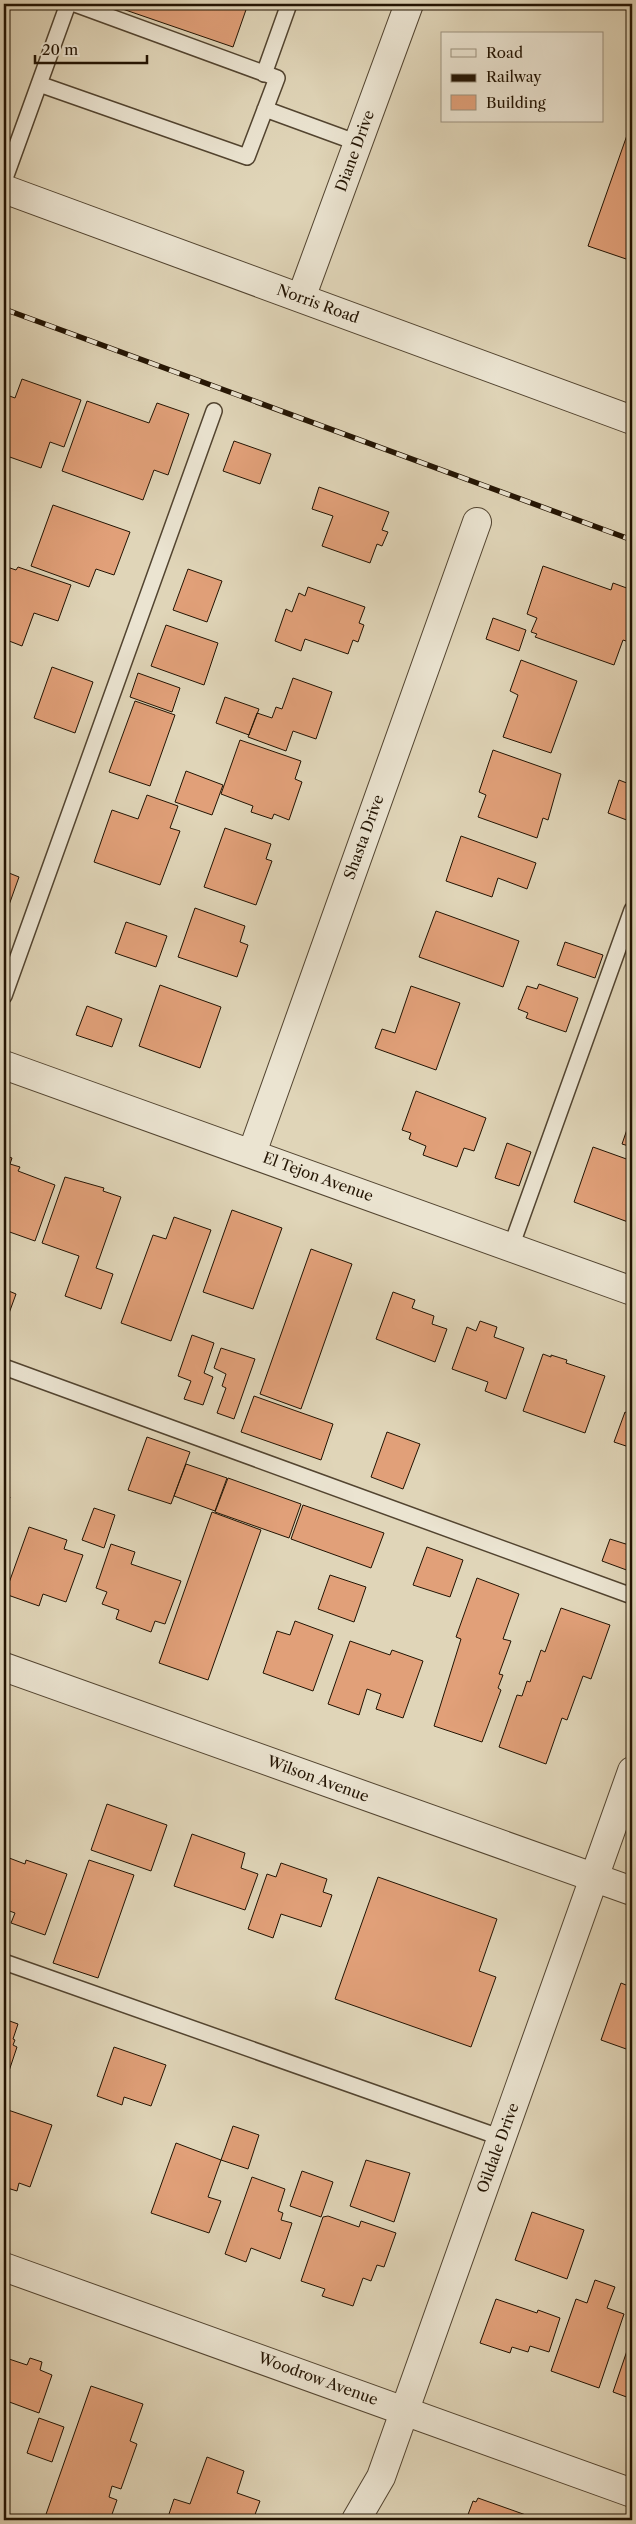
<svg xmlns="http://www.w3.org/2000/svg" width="636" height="2524" viewBox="0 0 636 2524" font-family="'Libre Caslon Text',serif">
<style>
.building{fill:#e1a079;stroke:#231403}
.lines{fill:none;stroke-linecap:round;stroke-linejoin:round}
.service-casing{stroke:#524430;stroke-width:18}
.minor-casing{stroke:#524430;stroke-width:30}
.tertiary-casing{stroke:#524430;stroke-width:30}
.service{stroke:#ebe4d1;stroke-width:15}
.minor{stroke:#ebe4d1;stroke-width:28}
.tertiary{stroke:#ebe4d1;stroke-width:28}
.rail-casing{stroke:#231403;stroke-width:5.5}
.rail{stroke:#ebe4d1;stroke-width:4;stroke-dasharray:11;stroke-linecap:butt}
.labels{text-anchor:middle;stroke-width:5;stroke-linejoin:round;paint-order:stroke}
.street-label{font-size:15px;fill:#231403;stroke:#ebe4d1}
</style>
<rect width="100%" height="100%" fill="#e0d5b8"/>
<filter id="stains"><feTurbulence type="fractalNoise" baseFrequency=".004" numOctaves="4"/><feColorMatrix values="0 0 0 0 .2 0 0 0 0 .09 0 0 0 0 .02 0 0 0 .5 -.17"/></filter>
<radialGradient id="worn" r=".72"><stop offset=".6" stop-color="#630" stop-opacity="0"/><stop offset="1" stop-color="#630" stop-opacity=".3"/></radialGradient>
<path class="building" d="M108,4H248L233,47Z
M632,121V261L588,246Z
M22,379L81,400L64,447L50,442L41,468L4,455V394L15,398Z
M87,401L149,423L157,403L189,414L168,475L154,470L143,500L62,471Z
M234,441L271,454L260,484L223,471Z
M319,487L389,512L382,530L388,532L382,546L377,544L370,563L322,546L333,516L312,509Z
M53,505L130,532L114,575L96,569L89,587L31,566Z
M4,566L16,570L18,567L71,585L58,621L34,613L22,646L4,639Z
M543,566L611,590L613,583L632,590V643L623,640L614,665L535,637L537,634L531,632L537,618L527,614Z
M188,569L222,581L207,622L173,610Z
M308,587L365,607L359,623L364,625L358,642L353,640L348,654L305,639L301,651L275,641L286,609L292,612L299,593L305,596Z
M493,618L526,630L519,651L486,639Z
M166,625L218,643L204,685L151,666Z
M521,660L577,681L551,753L503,737L518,695L510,691Z
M52,667L93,682L75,733L34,718Z
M138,673L180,688L172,712L130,697Z
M293,678L332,692L316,739L293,731L286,751L248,737L257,713L272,718L276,707L282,709Z
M225,697L259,709L249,735L216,723Z
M135,701L175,715L150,786L109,772Z
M240,740L301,761L295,779L302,782L289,820L274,814L272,819L251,812L253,806L221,794Z
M493,750L561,774L548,820L543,818L537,838L478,817L486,795L479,792Z
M186,771L223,785L212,815L175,802Z
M619,780L632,785V822L608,813Z
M147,795L178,806L170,828L180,831L160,885L94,862L112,810L138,819Z
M225,828L271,844L266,859L272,861L256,905L204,887Z
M461,836L536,863L527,889L498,878L492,897L446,881Z
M4,871L19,877L4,919Z
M195,908L245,926L240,942L248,945L237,977L178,957Z
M436,911L519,941L503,987L419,957Z
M126,922L167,936L156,967L115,953Z
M565,942L603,955L595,978L557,965Z
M539,984L578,998L566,1032L526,1018L528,1013L518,1009L527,986L537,989Z
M160,985L221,1007L200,1068L139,1046Z
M411,986L460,1003L436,1070L375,1048L382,1029L395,1033Z
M87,1006L122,1019L112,1047L76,1035Z
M416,1091L486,1118L474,1151L464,1148L457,1167L423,1155L426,1146L409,1139L411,1133L402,1130Z
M632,1115V1147L622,1144Z
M507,1143L531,1152L519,1186L495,1178Z
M593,1147L632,1161V1218L630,1217L628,1222L574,1202Z
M4,1155L12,1158L10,1164L20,1167L18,1171L55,1185L35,1241L4,1230Z
M65,1177L104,1188L103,1191L121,1197L96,1268L113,1274L101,1309L65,1296L79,1256L42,1243Z
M232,1210L282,1228L253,1309L203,1292Z
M174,1217L211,1230L171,1341L121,1323L153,1235L166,1239Z
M311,1249L352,1264L301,1409L260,1394Z
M4,1289L16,1294L4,1327Z
M393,1292L415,1300L412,1308L434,1316L432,1324L447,1329L435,1362L376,1339Z
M480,1321L497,1327L494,1337L524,1348L506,1399L485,1391L488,1382L452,1369L467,1327L476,1331Z
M192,1335L214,1343L204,1373L213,1377L203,1405L184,1399L191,1381L178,1376Z
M221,1348L255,1359L234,1419L217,1413L226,1388L222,1386L226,1374L214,1368Z
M543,1354L551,1357V1355L567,1360L566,1363L605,1376L585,1433L523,1411Z
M254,1396L333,1424L321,1460L241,1432Z
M625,1412L632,1415V1448L614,1442Z
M387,1432L420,1444L403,1489L371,1477Z
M147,1437L190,1452L171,1504L128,1490Z
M186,1464L227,1478L215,1511L174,1496Z
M228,1478L301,1504L289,1538L215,1512Z
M4,1495L10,1497L4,1514Z
M303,1505L384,1533L371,1568L291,1539Z
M94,1508L115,1515L104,1548L82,1540Z
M212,1512L261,1530L208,1680L159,1663Z
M29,1527L67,1540L64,1549L83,1555L66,1602L43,1594L39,1606L5,1594Z
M610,1539L632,1546V1572L602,1561Z
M111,1544L135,1552L131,1564L181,1581L165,1624L155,1621L151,1632L116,1619L119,1610L102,1604L107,1592L96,1588Z
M427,1547L463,1560L450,1597L413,1585Z
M330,1575L366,1587L354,1622L318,1609Z
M477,1578L519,1594L503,1639L511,1641L499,1674L503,1675L498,1688L501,1690L482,1742L434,1726L461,1639L456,1637Z
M561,1608L610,1625L591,1679L583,1676L567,1720L562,1718L546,1764L499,1747L517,1695L522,1696L527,1681L530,1682L541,1650L545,1652Z
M295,1621L333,1635L313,1691L263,1673L277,1631L290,1635Z
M350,1641L390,1655L392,1650L423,1661L403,1718L376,1709L381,1694L367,1689L359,1715L328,1704Z
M107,1804L167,1825L151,1871L91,1850Z
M192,1834L245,1853L241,1868L258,1874L245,1910L174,1886Z
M4,1856L25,1864L26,1860L67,1874L45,1935L11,1923L15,1913L4,1909Z
M89,1860L134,1875L98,1978L53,1963Z
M281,1863L327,1879L323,1892L332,1895L321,1927L281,1914L273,1938L248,1929L267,1874L276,1877Z
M378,1877L497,1919L479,1971L496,1977L471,2047L335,1999Z
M621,1983L631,1987L632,1984V2041L629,2050L601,2040Z
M4,2019L18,2024L13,2039L15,2040L13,2045L17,2047L5,2083Z
M114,2047L166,2065L151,2106L124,2097L122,2105L97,2096Z
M8,2110L52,2125L30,2187L19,2183L17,2191L4,2187V2120Z
M233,2126L259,2135L248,2169L221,2160Z
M176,2143L221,2160L208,2197L221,2201L209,2233L151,2213Z
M366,2160L410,2173L394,2222L350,2206Z
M302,2171L333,2182L321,2217L290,2206Z
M252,2177L285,2189L278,2211L283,2213L281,2220L292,2223L280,2259L251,2248L246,2262L225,2254Z
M532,2212L584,2230L567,2279L515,2260Z
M328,2216L359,2227L361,2221L396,2233L384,2267L377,2265L371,2281L363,2278L353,2306L322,2296L325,2289L301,2281L323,2217Z
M595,2280L615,2287L607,2308L624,2314L599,2388L551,2371L576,2299L587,2303Z
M496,2299L537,2313L538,2310L560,2318L549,2352L530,2346L528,2352L512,2347L510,2353L480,2343Z
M632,2336V2399L613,2392Z
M6,2358L27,2365L30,2358L42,2362L40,2370L52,2375L39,2413L4,2400V2365Z
M91,2386L143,2404L130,2441L137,2444L121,2489L112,2486L109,2497L117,2500L110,2520H44Z
M39,2418L64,2427L52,2462L27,2453Z
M207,2457L244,2471L237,2493L260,2501L253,2520H167L174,2499L190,2504Z
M478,2498L540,2520H466L473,2501L476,2502Z"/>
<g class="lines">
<defs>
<path id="service" d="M264,74L289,4
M39,84L247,157L277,78L75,4
M265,109L358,143
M4,181L68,4
M4,996L214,411
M511,1247L632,910
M4,1367L632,1596
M4,1962L502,2138"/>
<path id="minor" d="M4,1065L632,1291
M252,1153L477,522
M4,1667L632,1891
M4,2267L632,2493"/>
<path id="tertiary" d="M4,189L632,420
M301,298L409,4
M356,2520L381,2477L632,1771"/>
</defs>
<use href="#service" class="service-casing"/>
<use href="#minor" class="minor-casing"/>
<use href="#tertiary" class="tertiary-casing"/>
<use href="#service" class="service"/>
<use href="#minor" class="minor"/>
<use href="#tertiary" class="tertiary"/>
<defs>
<path id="rail" d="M4,309L632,540"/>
</defs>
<use href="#rail" class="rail-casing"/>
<use href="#rail" class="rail"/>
</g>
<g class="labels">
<g class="street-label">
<text transform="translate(355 151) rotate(-70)" y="5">Diane Drive</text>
<text transform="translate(318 304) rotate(20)" y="5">Norris Road</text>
<text transform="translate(364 837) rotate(-70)" y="5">Shasta Drive</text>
<text transform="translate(318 1177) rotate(20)" y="5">El Tejon Avenue</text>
<text transform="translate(318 1779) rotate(20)" y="5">Wilson Avenue</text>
<text transform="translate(498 2148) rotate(-70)" y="5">Oildale Drive</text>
<text transform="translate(318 2379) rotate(20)" y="5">Woodrow Avenue</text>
</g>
</g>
<rect width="636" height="2524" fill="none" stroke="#e0d5b8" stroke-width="20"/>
<rect x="5" y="5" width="626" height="2514" fill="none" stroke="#231403" stroke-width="2.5"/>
<rect x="10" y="10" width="616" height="2504" fill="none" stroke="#231403"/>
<rect x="441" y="32" width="162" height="90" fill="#ebe4d1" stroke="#9b917f"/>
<rect x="451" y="49" width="25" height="8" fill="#ebe4d1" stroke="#9b917f"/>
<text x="486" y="58" font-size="15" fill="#231403">Road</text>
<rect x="451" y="74" width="25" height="8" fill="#231403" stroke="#9b917f"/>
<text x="486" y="82" font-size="15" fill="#231403">Railway</text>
<rect x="451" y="95" width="25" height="15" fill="#e1a079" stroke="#9b917f"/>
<text x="486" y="108" font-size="15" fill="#231403">Building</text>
<path d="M35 55v8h112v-8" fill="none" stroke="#231403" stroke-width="2.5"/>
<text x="42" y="55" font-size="15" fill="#231403" stroke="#ebe4d1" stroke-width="4" paint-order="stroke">20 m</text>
<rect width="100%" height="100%" filter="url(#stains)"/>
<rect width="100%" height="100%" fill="url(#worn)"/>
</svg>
